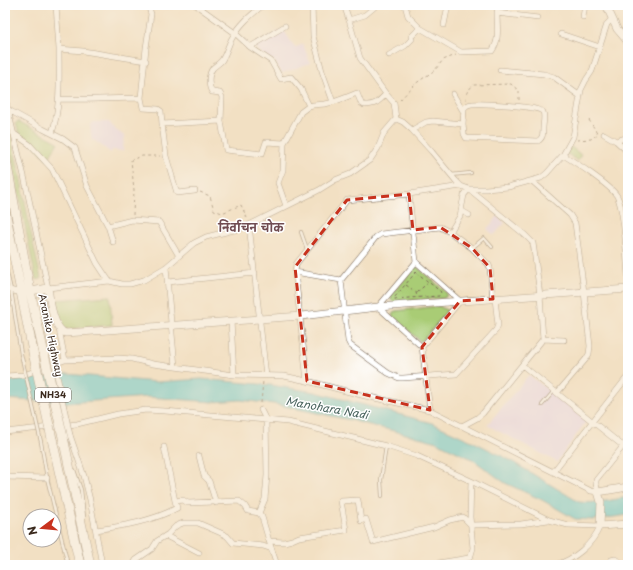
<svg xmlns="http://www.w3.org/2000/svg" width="633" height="570" viewBox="0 0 633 570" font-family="'Playpen Sans','Playpen Sans Deva',sans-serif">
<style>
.built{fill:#e3d3f2}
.green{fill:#a9cc74;stroke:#727b49}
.water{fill:#5cc9d0;stroke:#4c7a77}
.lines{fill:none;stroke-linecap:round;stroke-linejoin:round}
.service-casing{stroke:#7b6a58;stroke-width:4}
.minor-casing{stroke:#7b6a58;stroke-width:6}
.tertiary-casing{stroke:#7b6a58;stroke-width:8}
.secondary-casing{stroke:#7b6a58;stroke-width:8}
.trunk-casing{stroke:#7b6a58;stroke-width:10}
.path{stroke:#7b6a58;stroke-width:1;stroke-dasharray:3 3;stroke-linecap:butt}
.service{stroke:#fff;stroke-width:2.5}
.minor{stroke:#fff;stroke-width:5}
.tertiary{stroke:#fff;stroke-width:7}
.secondary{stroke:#fff;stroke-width:7}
.trunk{stroke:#fff;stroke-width:9}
.service-bridge-casing{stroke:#7b6a58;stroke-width:4;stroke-linecap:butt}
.minor-bridge-casing{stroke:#7b6a58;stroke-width:6;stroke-linecap:butt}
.trunk-bridge-casing{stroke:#7b6a58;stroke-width:10;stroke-linecap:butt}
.service-bridge{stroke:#fff;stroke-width:2.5}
.minor-bridge{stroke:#fff;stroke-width:5}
.trunk-bridge{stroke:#fff;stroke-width:9}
.marked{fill:none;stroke:#c8321e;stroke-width:3;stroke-dasharray:8 5;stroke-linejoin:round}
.labels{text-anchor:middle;stroke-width:3;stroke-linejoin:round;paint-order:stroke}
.shield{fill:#fff;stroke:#766a62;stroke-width:1}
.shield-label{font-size:9px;font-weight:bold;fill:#3b2a1e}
.street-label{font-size:10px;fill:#3b2a1e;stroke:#fff}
.neighbourhood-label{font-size:11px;font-weight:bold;fill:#714d52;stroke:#fff}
.water-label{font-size:11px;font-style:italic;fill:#47625c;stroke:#fff}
</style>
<rect width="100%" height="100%" fill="#fff"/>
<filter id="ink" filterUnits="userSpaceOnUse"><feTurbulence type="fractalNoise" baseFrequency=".025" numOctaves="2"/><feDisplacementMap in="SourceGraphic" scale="8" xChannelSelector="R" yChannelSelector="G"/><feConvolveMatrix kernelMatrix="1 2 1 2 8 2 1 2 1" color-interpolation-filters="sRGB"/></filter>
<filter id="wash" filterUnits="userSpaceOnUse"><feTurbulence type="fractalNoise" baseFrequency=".012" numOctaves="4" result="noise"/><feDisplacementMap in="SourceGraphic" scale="16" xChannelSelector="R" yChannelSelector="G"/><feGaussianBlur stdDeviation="0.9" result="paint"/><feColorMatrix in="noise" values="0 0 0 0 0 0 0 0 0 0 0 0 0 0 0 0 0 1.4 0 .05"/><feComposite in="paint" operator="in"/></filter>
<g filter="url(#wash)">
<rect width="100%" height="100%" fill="#f2e0c3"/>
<path class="built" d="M283,29L295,48L303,44L310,63L282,73L274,61L264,56L254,46Z
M93,122H109L113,127L124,136L123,151L112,150L111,153L94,140L92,141L90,125Z
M498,216L505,223L494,235L487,229Z
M529,375L587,420L557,462L487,425Z"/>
<path class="green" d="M5,115L20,174L29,224L41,279L36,280L5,126Z
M18,121L58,142L48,160L31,142L19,135L16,123Z
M570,146L581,155L578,161L566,153Z
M416,266L446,292L447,294L445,298L393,302L391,300V295Z
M110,296L112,325L66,329L60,324L56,300Z
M439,306L448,311L422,341H420L393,317L392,315L395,311Z"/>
<path class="water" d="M67,374L157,382L201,379L270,385L315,392L432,423L472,441L508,459L579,502C596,504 611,500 628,497V515L593,520L575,519L542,500L505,483L472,459L434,441L350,420L274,404L240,400L213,402L147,397L66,403L5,399V382Z"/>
</g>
<g filter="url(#ink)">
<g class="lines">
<defs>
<path id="service" d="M451,175L471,173
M301,232L307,249
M472,248L484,238L492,247
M5,264L11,290L21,354
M542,405L554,391
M41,442L47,478L68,565
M74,470L81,490L84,517
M382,496L381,480L386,446"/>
<path id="minor" d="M56,5L59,49L83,51L146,61
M196,5L235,33L250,47L271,61L281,79L291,77L301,89L309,106L301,112L284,143L283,170L278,183L286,206
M312,5L313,36L322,71L333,102
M344,5L349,20
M377,5L365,15L349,20L360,58L386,94L394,103L396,119
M498,5L497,13L538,18
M583,17L585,5
M444,25L448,5
M420,28L461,52L492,51C500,40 497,27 497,13
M561,34L600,47
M250,47L285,26
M389,55L405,46L412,39L411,37L420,28L408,16L405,5
M500,70L544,74L554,77L580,96
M453,94L463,111
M5,98L24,176L48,288L109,281L122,284H130L144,280L166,267L194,243L206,237L242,228L249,225L319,190L335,180L350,174L370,160L378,148L384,133L396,119L403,122L412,130L432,152L456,181L461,186L469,189L525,235L533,243L534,250L540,295L543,339L483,413L477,418L464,425
M141,98L146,48L151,14L148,5
M58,99C86,100 114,98 141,98L143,108L158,109L161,111L162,124
M309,106C315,104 319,105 325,104C336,102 347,97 357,93L361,103L364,105C376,105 378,102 386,94
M7,109L43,129L63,139L75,148L87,186L108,226L132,220L159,222L179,256
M221,121L222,97L220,93L212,92C208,86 208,74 213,68C216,65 220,63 222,60C226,54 228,46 231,40C239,25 251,15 263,5
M412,130L426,122L433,121L463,124L464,134L466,138L538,141C543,138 543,134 543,128C543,124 545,116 543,112C539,106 482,103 472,104C469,104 466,106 464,108L463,124
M13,133L29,144L52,169L97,263L109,281
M52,133C61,106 59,77 59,49
M604,134L616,141L628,137
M616,141L628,152
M563,155C575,162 610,185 617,196C625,211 626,257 628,275
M532,181L570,215L575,223L584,292L590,346L589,354L586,359L557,393
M195,191L177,193L166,156L162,124L221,121L226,150L262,154L266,142L284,143
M409,194L416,262
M462,211L469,215
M249,225L266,376
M108,226L113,242
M450,232L460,216L464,195L469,189H486L508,187L541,178L547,173L563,155L573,137L581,90L586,80L592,71L607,24L612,19
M166,267L175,367
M295,272L341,280
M168,282L255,273
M5,289L22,293
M40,289L52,353
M493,299L490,268L489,265L472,248L450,232L440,227L381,234L376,237L341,280L348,341L350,345L388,373L399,378H403L456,374L496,330L498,325L495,299
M231,321L234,375
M59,329L65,360
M543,339L564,340
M422,347L460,301L416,262L378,307L422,347L430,410
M522,365L623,446
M5,376L24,375L65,360L118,358L132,359L153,364L234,375L284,376L307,381L365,396L430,410L591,491L598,492L596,484V480L628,440
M307,381L295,272L296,264L347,200L409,194L461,186
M261,410L266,420L267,475L265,499L259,513L262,517L269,541L277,565
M5,432L77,424L118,414L146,410L165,411L288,422L386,446L417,456L471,481L549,520L568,525L600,526C593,544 574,560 555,565
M70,435L84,476L90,500L102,565
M164,447L175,501
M199,456L204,476L209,481L216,503
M553,472L628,376
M5,477L47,478
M96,530C123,526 153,521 177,508L175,501L183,500L188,503L239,501L245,506L248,511L259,513
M166,536L199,553
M269,541L284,542L292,540L299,537L346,530L341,501L358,500L361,521L366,519L373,542L434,527L450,520L463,517L471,525L521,524L548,520
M133,565L136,560L152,549L157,541L168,534L176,526L183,523H198L221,533L227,536L233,543L263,546L272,549
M426,565L469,558L471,555L473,548L470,517L471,481
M608,565L611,560L615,559L625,565"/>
<path id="tertiary" d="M25,292L48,288C50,300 53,330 66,333L301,316L378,307L628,289"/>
<path id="secondary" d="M606,5L617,29L628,42
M628,487L598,492L601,502L600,526L628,524"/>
<path id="trunk" d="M5,155L30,291L44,354
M5,211L34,357
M63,437L90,565
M52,439L80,565"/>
</defs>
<use href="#service" class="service-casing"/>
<use href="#minor" class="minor-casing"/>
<use href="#tertiary" class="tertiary-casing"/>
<use href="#secondary" class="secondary-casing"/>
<use href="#trunk" class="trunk-casing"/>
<path class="path" d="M400,100L415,84L435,70L443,60L456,55
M466,100L467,92L473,85L511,84L519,91V100
M589,120L598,134
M577,140L591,139L598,134
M200,192L210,196L214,210L222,213L241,205L247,218
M133,215L134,190L131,160L142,156H160
M416,272L441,292L439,296L394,299V298Z
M406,285L416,292L417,298
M417,292L428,283
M261,403L263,381"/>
<use href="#service" class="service"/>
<use href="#minor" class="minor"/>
<use href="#tertiary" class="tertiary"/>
<use href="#secondary" class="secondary"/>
<use href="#trunk" class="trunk"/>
<defs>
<path id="service-bridge" d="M21,354L41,442"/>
<path id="minor-bridge" d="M52,353L70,435"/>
<path id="trunk-bridge" d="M44,354L63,437
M34,357L52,439"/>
</defs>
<use href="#service-bridge" class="service-bridge-casing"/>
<use href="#minor-bridge" class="minor-bridge-casing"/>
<use href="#trunk-bridge" class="trunk-bridge-casing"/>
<use href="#service-bridge" class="service-bridge"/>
<use href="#minor-bridge" class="minor-bridge"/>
<use href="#trunk-bridge" class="trunk-bridge"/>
</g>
</g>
<path d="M0 0H633V570H0ZM409,194L413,230L440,227L472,248L490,268L493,299L460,301L422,347L430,410L307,381L295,267L347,200Z" fill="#f2e0c3" fill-opacity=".55" fill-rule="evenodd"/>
<path class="marked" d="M409,194L413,230L440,227L472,248L490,268L493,299L460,301L422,347L430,410L307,381L295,267L347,200Z"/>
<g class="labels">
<rect class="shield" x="35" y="388" width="36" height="14" rx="3"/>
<g class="shield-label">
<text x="53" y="398">NH34</text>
</g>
<g class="street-label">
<text transform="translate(51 335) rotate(78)" y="4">Araniko Highway</text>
</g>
<g class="neighbourhood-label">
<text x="251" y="232">निर्वाचन चोक</text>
</g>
<g class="water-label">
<text transform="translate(327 408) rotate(10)" y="4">Manohara Nadi</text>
</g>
</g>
<rect width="633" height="570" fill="none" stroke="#fff" stroke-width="20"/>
<g transform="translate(42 528) rotate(254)"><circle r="19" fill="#ffffff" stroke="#b1aaa5"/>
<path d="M0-3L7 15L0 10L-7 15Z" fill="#c8321e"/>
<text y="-6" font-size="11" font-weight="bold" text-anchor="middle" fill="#3b2a1e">N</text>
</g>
</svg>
